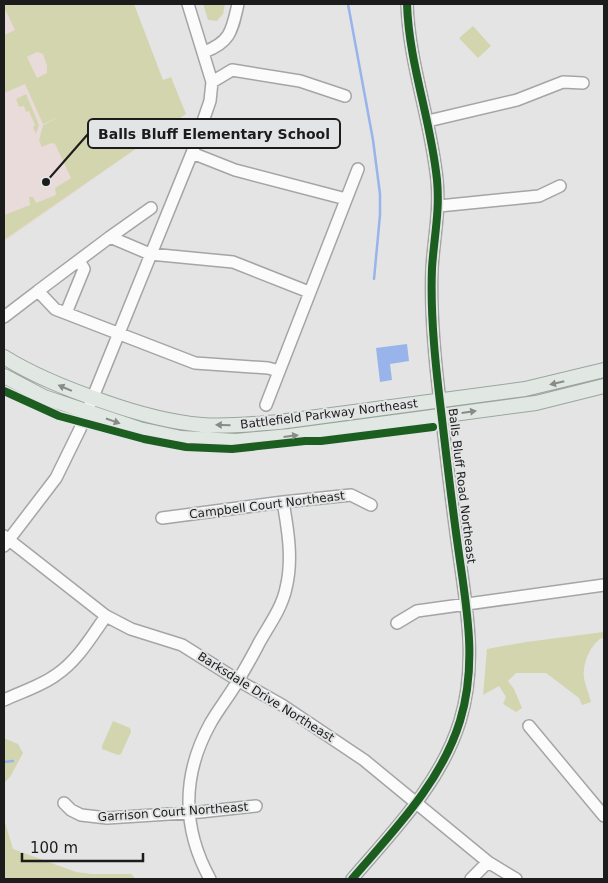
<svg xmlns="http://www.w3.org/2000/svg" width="608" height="883" viewBox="0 0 608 883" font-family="'DejaVu Sans',sans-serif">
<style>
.education{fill:#eadbdb}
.green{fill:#d3d5ae;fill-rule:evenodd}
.water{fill:#98b4ea}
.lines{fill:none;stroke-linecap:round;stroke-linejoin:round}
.stream{stroke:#98b4ea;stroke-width:2.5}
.minor-casing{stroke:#a5a5a5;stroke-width:14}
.major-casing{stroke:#9aa69d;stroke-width:16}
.minor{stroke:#fbfbfb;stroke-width:11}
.major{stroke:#e1e8e3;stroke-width:14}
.cycleway-casing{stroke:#e3e4e5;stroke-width:11}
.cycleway{stroke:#1b5e20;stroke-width:8}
.oneway{fill:#888c89}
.labels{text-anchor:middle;stroke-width:4;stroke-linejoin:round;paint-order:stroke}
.street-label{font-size:12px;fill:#1c1c1c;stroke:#e3e4e5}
.leader{fill:none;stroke:#1c1c1c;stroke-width:2}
.callout-dot{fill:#1c1c1c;stroke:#e3e4e5;stroke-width:2}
.callout{fill:#e3e4e5;stroke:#1c1c1c;stroke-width:2}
.callout-label{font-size:14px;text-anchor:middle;font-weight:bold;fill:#1c1c1c}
</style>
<rect width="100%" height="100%" fill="#e4e4e4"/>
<path class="education" d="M4,4H134L173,123L4,242Z"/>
<path class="green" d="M4,4H134L163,80L171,77L186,114L4,240V215L30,205L29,197H33L36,203L56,195L55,188L71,178L55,144L51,143L42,147L39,140L43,125L63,115L43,124L25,84L4,93V35L15,30L4,7ZM37,52L43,54L47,66V73L37,78L27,57Z
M203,4H225L223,14L217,21L208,20Z
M473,26L491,46L478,58L459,38Z
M26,94L39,125L36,134L33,127L35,125L29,111L26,112L24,106L19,107L16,99Z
M604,632V637C593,641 585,658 584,670C582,679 589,693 591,702L582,705L579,698L546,673H516L508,681L514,689L522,708L516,712L503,704L506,697L499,686L483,695L487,649L526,642Z
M113,721L130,728L131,732L121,754L118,755L102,749V746Z
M4,738L18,744L23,753L10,777L4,783Z
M4,819L13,849L76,872L92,874H131L136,879H4Z"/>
<path class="water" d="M407,344L409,361L390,364L392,380L380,382L376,348Z"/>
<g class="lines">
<path class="stream" d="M348,4L373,140L380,194V215L374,279
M4,762L13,761"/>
<defs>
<path id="minor" d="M204,52C231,42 232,30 238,4
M212,82L232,70L300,81L345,96
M428,121L517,100L563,82L583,83
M192,153L235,170L346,199
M439,206L539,196L560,186
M110,237L151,208
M38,291L110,237L150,254L233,262L309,292
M66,313L84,269L79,261
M4,317L38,291L55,309L195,363L268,368L279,371
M266,405L358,169
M162,518L283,502L351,495L371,505
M4,536L106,616L131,629L182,645L239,681L282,705L364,760L488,862L516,879
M4,546L56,478L80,429L192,153L210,101L212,82L188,4
M397,623L417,611L604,585
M4,700C21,692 41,686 56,675C78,660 91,637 106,616
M529,726L604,816
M64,803L71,810L81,815L107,818L200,812L256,806
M210,879C182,828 182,775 210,724C219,708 230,695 239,679C246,667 253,655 259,643C269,625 282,608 286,588C293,560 288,530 283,502
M352,879C393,831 441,783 460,721C478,663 466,605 458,547C452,505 447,462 442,419C436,370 430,317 432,268C434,237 440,211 437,180C431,120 409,64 407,4
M471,879L488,862"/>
<path id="major" d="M4,357C36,377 70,390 105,402C136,413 169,422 202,425C228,427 253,424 279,422L525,389L604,370
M4,376L44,397L139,429L181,438L236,441L290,436L536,403L604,386"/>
</defs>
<use href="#minor" class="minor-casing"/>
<use href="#major" class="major-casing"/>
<use href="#minor" class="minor"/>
<use href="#major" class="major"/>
<defs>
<path id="cycleway" d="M4,391L59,416L144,439L186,447L232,449L305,441H321L433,427
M352,879C393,831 441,783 460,721C478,663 466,605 458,547C452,505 447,462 442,419C436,370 430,317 432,268C434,237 440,211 437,180C431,120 409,64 407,4"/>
</defs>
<use href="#cycleway" class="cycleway-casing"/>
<use href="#cycleway" class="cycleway"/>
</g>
<defs><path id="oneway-solid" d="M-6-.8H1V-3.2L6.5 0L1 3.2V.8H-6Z" transform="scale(1.25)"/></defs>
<g class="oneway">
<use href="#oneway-solid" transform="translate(557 383) rotate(167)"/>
<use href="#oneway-solid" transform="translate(65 388) rotate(-157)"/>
<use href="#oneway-solid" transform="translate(469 412) rotate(-8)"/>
<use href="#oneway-solid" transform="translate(113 421) rotate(19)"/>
<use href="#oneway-solid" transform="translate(223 425) rotate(-179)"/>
<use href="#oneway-solid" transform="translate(291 436) rotate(-7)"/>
</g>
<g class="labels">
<g class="street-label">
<text transform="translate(329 414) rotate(-7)" y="4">Battlefield Parkway Northeast</text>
<text transform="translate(462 486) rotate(83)" y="4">Balls Bluff Road Northeast</text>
<text transform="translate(267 505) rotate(-7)" y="4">Campbell Court Northeast</text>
<text transform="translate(266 697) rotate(32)" y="4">Barksdale Drive Northeast</text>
<text transform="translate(173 812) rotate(-4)" y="4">Garrison Court Northeast</text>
</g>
</g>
<path class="leader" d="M46 182L88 134"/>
<circle class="callout-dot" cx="46" cy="182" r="5"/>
<rect class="callout" x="88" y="119" width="252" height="29" rx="5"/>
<g class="callout-label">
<text x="214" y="139">Balls Bluff Elementary School</text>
</g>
<rect width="608" height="883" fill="none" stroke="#1c1c1c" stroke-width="10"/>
<path d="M22 853v8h121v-8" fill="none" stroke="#1c1c1c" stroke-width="2.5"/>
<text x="30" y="853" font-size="15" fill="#1c1c1c" stroke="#e3e4e5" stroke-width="4" paint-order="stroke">100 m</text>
</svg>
